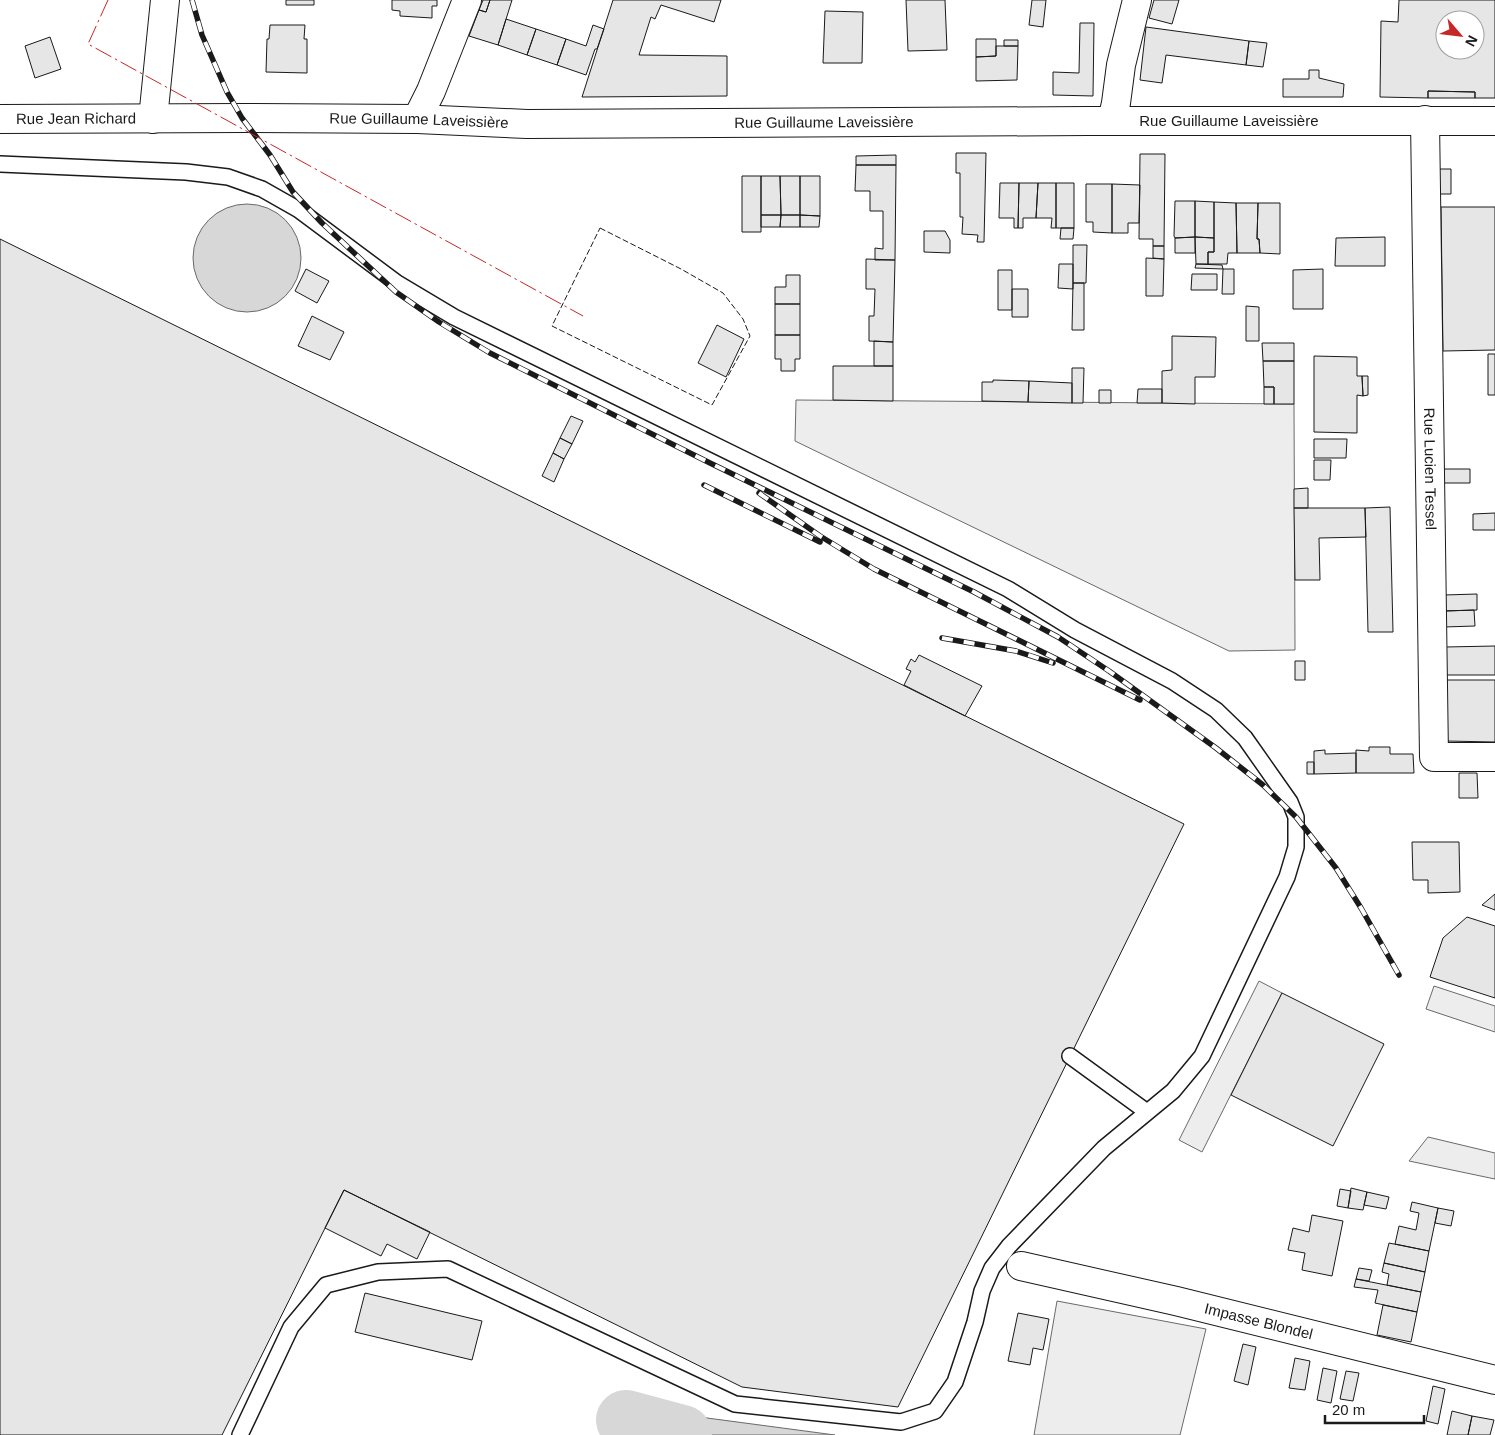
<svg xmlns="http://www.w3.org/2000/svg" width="1495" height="1435" viewBox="0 0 1495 1435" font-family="Helvetica,sans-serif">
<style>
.built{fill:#ededed;stroke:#6a6a6a}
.water{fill:#d7d7d7;stroke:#6a6a6a}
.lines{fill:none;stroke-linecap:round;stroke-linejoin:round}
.river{stroke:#d7d7d7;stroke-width:60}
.building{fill:#e6e6e6;stroke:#1a1a1a;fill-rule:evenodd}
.service-casing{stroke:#1a1a1a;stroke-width:18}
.minor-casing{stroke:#1a1a1a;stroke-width:30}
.tertiary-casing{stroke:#1a1a1a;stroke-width:30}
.service{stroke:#fff;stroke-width:15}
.minor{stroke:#fff;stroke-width:28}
.tertiary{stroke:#fff;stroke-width:28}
.rail-casing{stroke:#1a1a1a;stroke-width:5.5}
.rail{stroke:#fff;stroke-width:4;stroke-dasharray:11;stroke-linecap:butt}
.fence{stroke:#1a1a1a;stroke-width:1;stroke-dasharray:6 2.5;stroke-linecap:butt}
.power{stroke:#c62828;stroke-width:1;stroke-dasharray:18 4 2.5 4;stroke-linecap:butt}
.labels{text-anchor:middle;stroke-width:4;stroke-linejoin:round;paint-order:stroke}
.street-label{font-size:15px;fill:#1a1a1a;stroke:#fff}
</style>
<rect width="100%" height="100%" fill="#fff"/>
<path class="built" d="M796,400L1294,404L1295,650L1229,651L795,441Z
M1259,981L1282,993L1202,1152L1179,1140Z
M1434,986L1495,1006V1032L1426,1009Z
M1428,1137L1495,1153V1179L1409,1161Z
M1057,1301L1206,1329L1180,1435H1034Z"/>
<path class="water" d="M193 258a54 54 0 1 1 108 0a54 54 0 1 1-108 0Z
M633,1399L677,1414L835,1435H623Z"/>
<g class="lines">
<path class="river" d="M626,1420L682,1435"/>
</g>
<path class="building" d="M286,0H314V5H286Z
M392,0H437V6H432V18L400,16V11L392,10Z
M483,0H490L486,12L479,10Z
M490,0H512L498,45L469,36L479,10L486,12Z
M613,0H721L714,22L661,5L655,19L651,17L639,55L727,56V96L582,97Z
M906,0H945L947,50L908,51Z
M1032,0H1046L1043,27L1029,25Z
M1154,0H1179L1172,24L1149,18Z
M1399,0H1495V98H1475V92L1428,91V98L1380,97L1381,21L1398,22ZM1445,20H1475V50H1445Z
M825,11L863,12L862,63H823Z
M506,19L536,29L527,55L498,45Z
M1080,23H1094L1093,96L1053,95V72L1079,73Z
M270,25H305L304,39H307V73L266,72L267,39H269Z
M593,25L604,29L597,49H595L586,75L557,65L566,39L586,46Z
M1146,27L1249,41L1246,65L1166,55L1162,83L1140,80Z
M536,29L566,39L557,65L527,55Z
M50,37L61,69L35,78L25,46Z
M976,39H996V56L976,57Z
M1004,40H1018V46H1004Z
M1249,41L1267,43L1263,67L1246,65Z
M996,46H1018L1017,80L976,81V57L996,56Z
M1309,70H1319V78L1344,84L1343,97H1283V79H1309Z
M1428,91L1475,92V98H1428Z
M956,153H986L984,242H977L978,235L962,234L963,217H960V173H956Z
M1140,154H1165L1164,246H1153V239H1139Z
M896,155V165H856V156Z
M856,165H896L895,260H875V248L883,249V211H870V191H855Z
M1439,169H1451V194H1439Z
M742,176H761V232H742Z
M761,176H780L781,215H761Z
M780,176H800V215H781Z
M800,176H820V216L800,215Z
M1000,183H1019L1018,228H1014V218H999Z
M1019,183H1038L1036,218H1023V228H1018Z
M1038,183H1056V228H1051L1052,218H1036Z
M1056,183H1074V228H1056Z
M1086,184H1112V233L1093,232V222H1086Z
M1112,184L1140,185L1139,223H1128V233H1112Z
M1175,201H1195V237L1175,238L1174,236Z
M1195,201L1214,202V238L1195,237Z
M1214,202L1236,203L1237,253H1228L1227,264H1208V252H1214Z
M1236,203H1258L1257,239H1259L1260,253H1237Z
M1258,203H1280V254L1260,253L1259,239H1257Z
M1441,207H1495V350L1443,351Z
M761,215H781L780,227H761Z
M781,215H800V227H780Z
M800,215L820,216L819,227H800Z
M1061,228H1074L1073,239H1060Z
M924,231H945L950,240V253L924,252Z
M1195,237V253H1175V238Z
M1195,237L1214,238V252H1208V264H1196Z
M1385,237V266H1335L1336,238Z
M0,239L1184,824L898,1407L742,1387L344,1190L222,1435H0Z
M1073,245H1087L1086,283H1073Z
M1153,246H1164V259L1153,258Z
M1146,258L1164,259L1163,296H1146Z
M866,259L895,260L893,342L869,341V316H874L875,289H866Z
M1059,264H1073V289L1058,288Z
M1196,264L1222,265L1223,269L1195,268Z
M306,269L329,281L317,303L295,291Z
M1223,269H1234V294H1222Z
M1323,269V309H1293V270Z
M998,270H1012V310H998Z
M1192,274H1217V290H1191Z
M786,275H800V304H775V287H786Z
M1073,283H1084V330H1072Z
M1012,289H1028V317H1012Z
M775,304H800V335H775Z
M1246,306L1259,307V341H1246Z
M312,316L344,332L330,360L298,346Z
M717,325L744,339L726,377L698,363Z
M775,335H800V359H795V371H781V359H775Z
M1172,336L1216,337L1215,377H1195V404L1162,403V371L1172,370Z
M874,341L893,342V366H874Z
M1262,343H1294V361H1263Z
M1488,354H1495V395H1488Z
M1314,356L1357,357V376H1362L1363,396L1357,395V433L1314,432Z
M1263,361H1294V404H1274V387H1264Z
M833,366H893V401L833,400Z
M1072,368H1084L1083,403H1072Z
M1362,376H1368V395L1363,396Z
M993,380L1029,381L1028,402L982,401V382H993Z
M1029,381L1072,383V403L1028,402Z
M1264,387H1274V404H1264Z
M1138,389H1162V403H1137Z
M1099,390H1111V403H1099Z
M571,416L583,421L572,444L560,438Z
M560,438L572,444L564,459L553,453Z
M1314,439H1347L1346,458H1314Z
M553,453L564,459L554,482L542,476Z
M1314,460H1331L1330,480H1314Z
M1442,469H1470V483H1443Z
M1308,488V508H1294V489Z
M1390,507L1393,632H1368L1365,508Z
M1294,508H1365L1366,537L1319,538L1320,580H1295Z
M1495,513V530H1473V514Z
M1477,594V610L1444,611V595Z
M1474,610L1475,626L1444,627V611Z
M1495,646V675H1445V647Z
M919,655L982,686L965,716L904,685L911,671L906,669L911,659L915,662Z
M1295,661H1305V680H1295Z
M1445,680H1495V742L1446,741Z
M1369,747H1390V754H1413L1414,773H1356V750L1369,751Z
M1325,750V754L1356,753V773L1314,774V751Z
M1307,762H1314V774H1307Z
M1459,773H1477L1478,798H1459Z
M1412,842H1459L1460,892L1428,893V880H1413Z
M1495,894V910L1482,905Z
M1467,917L1495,926V998L1430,977L1443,938Z
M1282,993L1384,1044L1333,1146L1231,1095Z
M1351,1188L1367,1192L1363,1210L1348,1208Z
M1340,1189L1351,1191L1348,1208L1337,1206Z
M344,1190L430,1232L417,1259L387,1244L381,1256L325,1228Z
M1367,1192L1389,1197L1386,1209L1364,1205Z
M1412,1202L1438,1208L1429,1251L1395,1244L1399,1226L1416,1230L1419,1213L1410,1211Z
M1438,1208L1454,1211L1451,1226L1435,1223Z
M1312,1215L1343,1221L1332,1276L1302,1270L1305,1253L1288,1250L1293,1228L1309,1232Z
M1389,1243L1429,1251L1425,1272L1384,1263Z
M1384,1263L1425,1272L1421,1292L1387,1285L1389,1274L1382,1272Z
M1359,1268L1372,1270L1369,1281L1356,1279Z
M1356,1279L1421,1292L1417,1312L1375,1303L1378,1290L1354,1287Z
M365,1293L482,1321L472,1360L355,1332Z
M1383,1305L1417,1312L1411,1342L1377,1335Z
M1018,1313L1049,1319L1043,1350L1033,1348L1030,1365L1008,1361Z
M1243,1344L1256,1347L1248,1385L1234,1381Z
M1295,1358L1310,1361L1305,1390L1289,1388Z
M1323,1368L1337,1371L1331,1403L1317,1400Z
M1346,1371L1359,1373L1353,1401L1340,1399Z
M1433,1386L1445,1389L1438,1424L1426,1421Z
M1452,1411L1472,1416L1468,1435H1447Z
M1472,1416L1494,1420L1490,1435H1468Z"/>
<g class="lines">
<defs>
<path id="service" d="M0,164L186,172L228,177L262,189L299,210L397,283L454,317L1008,589L1075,630L1172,681L1216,710L1245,738L1290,802L1296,817V847L1287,877L1202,1056L1173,1091L1104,1148L1009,1246L992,1268L982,1291L975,1322L955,1382L935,1411L901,1422L735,1404L448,1269L378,1272L326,1285L291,1327L240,1435
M1070,1056L1147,1112"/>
<g id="minor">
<path d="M153,119L165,0"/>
<path d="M417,119L431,91L467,0"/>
<path id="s1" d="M1425,120L1434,757H1495"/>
<path d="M1112,121L1116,103L1121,65L1137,0"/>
<path id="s2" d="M1021,1266L1176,1301L1495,1380"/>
</g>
<g id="tertiary">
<path id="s3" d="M0,119L242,118L417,119L527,124L1088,121H1495"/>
</g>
</defs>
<use href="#service" class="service-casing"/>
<use href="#minor" class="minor-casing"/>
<use href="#tertiary" class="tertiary-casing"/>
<use href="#service" class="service"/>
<use href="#minor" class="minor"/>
<use href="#tertiary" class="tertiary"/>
<defs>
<path id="rail" d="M192,0L202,35L227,92L242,118L270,155L293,192L322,223L396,292L439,322L490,353L710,463L974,592L1058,637L1109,671L1216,748L1263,785L1296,817L1336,868L1361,908L1399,975
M704,485L820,542
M759,493L820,536L874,569L1140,700
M942,638L1016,651L1053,663"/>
</defs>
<use href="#rail" class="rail-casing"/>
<use href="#rail" class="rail"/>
<path class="fence" d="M600,228L681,269L723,293L743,319L750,336L712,405L552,326Z"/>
<path class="power" d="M108,0L88,44L583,316"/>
</g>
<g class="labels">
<g class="street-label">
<text dy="5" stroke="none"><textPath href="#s3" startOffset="76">Rue Jean Richard</textPath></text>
<text dy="5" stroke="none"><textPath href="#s3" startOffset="419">Rue Guillaume Laveissière</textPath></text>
<text dy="5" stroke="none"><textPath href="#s3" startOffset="1229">Rue Guillaume Laveissière</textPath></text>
<text dy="5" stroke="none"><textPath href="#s3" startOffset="824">Rue Guillaume Laveissière</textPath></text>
<text dy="5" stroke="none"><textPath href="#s1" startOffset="349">Rue Lucien Tessel</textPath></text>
<text dy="5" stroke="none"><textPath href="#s2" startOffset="244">Impasse Blondel</textPath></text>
</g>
</g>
<g transform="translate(1460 35) rotate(118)"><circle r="24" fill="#ffffff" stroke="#a3a3a3"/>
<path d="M0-4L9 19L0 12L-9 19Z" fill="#c62828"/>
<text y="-8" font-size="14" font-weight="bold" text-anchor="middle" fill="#1a1a1a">N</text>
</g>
<path d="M1325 1415v8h99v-8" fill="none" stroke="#1a1a1a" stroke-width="2.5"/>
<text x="1332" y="1415" font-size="15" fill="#1a1a1a" stroke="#ffffff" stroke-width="4" paint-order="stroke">20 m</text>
</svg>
